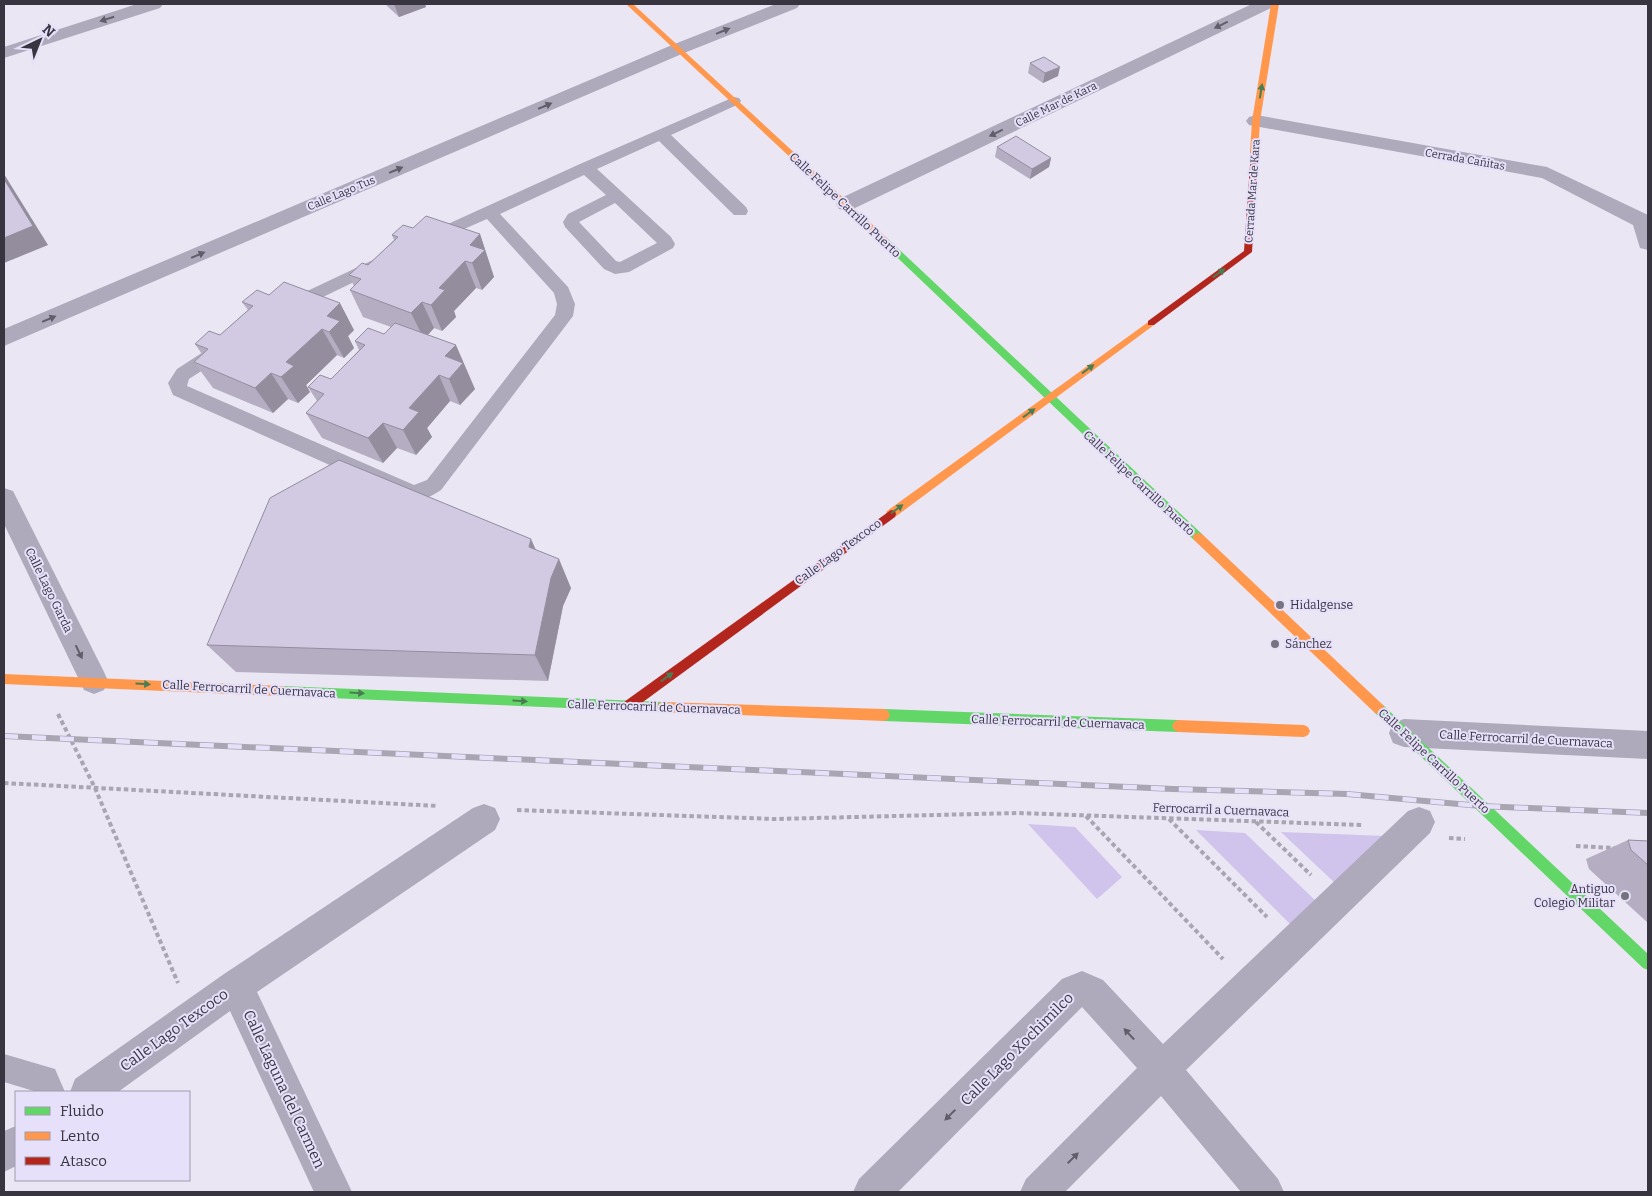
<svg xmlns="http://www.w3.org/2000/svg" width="1652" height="1196" font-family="Bitter,serif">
<rect width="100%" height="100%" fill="#eae6f4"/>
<g fill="#d0c3ec">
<path d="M1028,824L1075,827L1122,877L1097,899Z"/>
<path d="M1196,830L1245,833L1317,902L1292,926Z"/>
<path d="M1281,832L1386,836L1336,884Z"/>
</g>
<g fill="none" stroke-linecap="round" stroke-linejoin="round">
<g stroke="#a9a5b3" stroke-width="4" stroke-dasharray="4.5 3" stroke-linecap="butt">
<path d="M58,714L95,788L178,983"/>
<path d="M4,783L438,806"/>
<path d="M517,810L775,819L1017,813L1362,825"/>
<path d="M1086,816L1223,959"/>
<path d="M1169,819L1267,917"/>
<path d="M1256,822L1311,875"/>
<path d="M1449,838L1465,839"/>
<path d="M1576,846L1615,848"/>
</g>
<g fill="#aea9bb" fill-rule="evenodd">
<path d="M734,97L739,98L741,101L739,104L671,135L746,207L748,211L746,215H734L659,141L597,169L671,237L675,244L673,248L629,272L615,274L604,269L565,227L563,222L568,214L606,195L584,175L500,214L568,287L575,304L573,316L441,490C430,497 419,503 406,499L173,395L168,383L177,369L214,345L220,344L226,345L229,350L226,355L189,379L187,386L414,485L427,480L555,315L557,304L554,293L487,219L432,243L426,242L424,238L426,234L580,164ZM615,203L657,243L620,262L616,261L579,222Z"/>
<path d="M375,259L381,261L383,265L381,269L296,310L290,312L284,310L281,306L284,302Z"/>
<path d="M4,1054L55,1069L65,1092H37L4,1082Z"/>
</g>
<g fill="#aea9bb" fill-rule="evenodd">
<path d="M137,4H163L160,8L4,58V47Z"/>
<path d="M776,4H800L797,8L684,53L4,346V329L672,45Z"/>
<path d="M1252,4H1274L1271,8L853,209L846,211L839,209L836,204L839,199Z"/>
<path d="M1256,115L1547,167L1648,215V250L1640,248L1633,225L1542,178L1249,125L1246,121L1249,117Z"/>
<path d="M4,488L13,491L104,672L108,681L104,690L94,694L84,690L4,524Z"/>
<path d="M1404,719L1648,731V759L1404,747L1393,743L1389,733L1393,723Z"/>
<path d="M484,804L495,808L500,819L495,830L257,992L352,1192H314L230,1011L118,1092H70L75,1079L224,974L473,808Z"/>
<path d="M1419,807L1430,811L1435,822L1430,833L1186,1070L1278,1179L1284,1192H1241L1161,1096L1065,1192H1020L1026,1179L1137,1068L1082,1007L898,1192H853L859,1179L1062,979L1082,971L1103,980L1163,1044L1408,811Z"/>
<path d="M16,1126V1166L4,1172V1131Z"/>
</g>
<g fill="#63d668" fill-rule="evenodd">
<path d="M885,238L888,239L1202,534L1203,537L1202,540H1194L882,243V239Z"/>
<path d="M282,686L663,702L667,703L669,707L667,711L663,712L282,696L278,695L276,691L278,687Z"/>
<path d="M1379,704L1383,705L1648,954V970L1643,968L1375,713L1373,709L1375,705Z"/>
<path d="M884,709L1178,720L1182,722L1184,726L1182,730L1178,732L884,721L880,719L878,715L880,711Z"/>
</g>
<g fill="#ff974d" fill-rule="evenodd">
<path d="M626,4H633L888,239V243H882Z"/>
<path d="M1271,4H1279L1260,121L1258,153L1254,155L1250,153L1252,121Z"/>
<path d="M1151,320L1154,321V325L895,517H887L886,514L887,511Z"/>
<path d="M1198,533L1202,534L1383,705L1385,709L1383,713L1379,714L1375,713L1194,540L1193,537L1194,534Z"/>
<path d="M4,674L282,686L286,687L288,691L286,695L282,696L4,684Z"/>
<path d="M663,702L884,709L888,711L890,715L888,719L884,721L663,712L659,711L657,707L659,703Z"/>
<path d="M1178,720L1304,725L1308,727L1310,731L1308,735L1304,737L1178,732L1174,730L1172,726L1174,722Z"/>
</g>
<g fill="#b3261e" fill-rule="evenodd">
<path d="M1251,151L1258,153L1252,252L1154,325H1148V321L1244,251Z"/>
<path d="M891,510L895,511L896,514L895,517L632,710L628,711L624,710L622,706L624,702Z"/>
</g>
<g stroke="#a9a5b2" stroke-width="6">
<path id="rail" d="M4,736L1173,789L1347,794L1481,806L1648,813"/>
</g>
<use href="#rail" stroke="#e7e0fa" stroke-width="4.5" stroke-dasharray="14" stroke-linecap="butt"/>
</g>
<g fill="#b5aec2">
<path d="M385,4H425L426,7L399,17Z"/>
<path d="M1030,63L1058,76L1043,83L1028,73Z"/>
<path d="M997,147L1051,158L1049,167L1030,179L995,157Z"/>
<path d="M413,228L480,234L494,277L482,290L476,288L454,311L456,317L442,331L434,328L428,335L475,389L460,405L450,401L427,428L432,437L416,455L397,448L383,463L322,438L306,413L317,401L308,387L331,379L359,350L355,341L384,334L391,327L363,317L350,290L354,286L349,275L368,265L394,240L392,235Z"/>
<path d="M242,302L354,330L348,336L354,348L344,358L337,355L306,385L310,392L298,403L288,399L273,413L213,388L194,362L202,354L195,344L220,335L248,310Z"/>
<path d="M536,550L571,588L563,606L548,681L236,672L207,645Z"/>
<path d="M1628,840L1648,841V923L1589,869L1586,859Z"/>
</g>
<g fill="#938d9e">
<path d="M394,4H425L426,7L399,17Z"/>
<path d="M1060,67L1058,76L1043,83L1045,73Z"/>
<path d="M1051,158L1049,167L1030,179L1032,169Z"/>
<path d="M4,174L48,245L4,263Z"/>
<path d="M480,234L494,277L482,290L472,263L470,245Z"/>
<path d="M465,261L476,288L454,311L456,317L442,331L431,305L439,288Z"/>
<path d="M422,302L434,328L424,339L411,313Z"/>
<path d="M340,303L354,330L348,336L354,348L344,358L329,332L327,316Z"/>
<path d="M322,329L337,355L306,385L310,392L298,403L281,377L286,362Z"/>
<path d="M456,345L475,389L460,405L449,379L445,356Z"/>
<path d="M271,373L288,399L273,413L255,388Z"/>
<path d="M439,375L450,401L427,428L432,437L416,455L403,430L409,408Z"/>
<path d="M383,423L397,448L383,463L368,438Z"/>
<path d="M531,539L544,568L529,547Z"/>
<path d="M559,559L571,588L563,606L548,681L535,655L551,578Z"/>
</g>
<g fill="#d2cae2" stroke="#938d9e">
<path d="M1044,57L1060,67L1045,73L1030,63Z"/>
<path d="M1016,136L1051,158L1032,169L997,147Z"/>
<path d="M4,179L33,226L4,238Z"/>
<path d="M426,216L480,234L470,245L485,250L472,263L465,261L439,288L445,290L431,305L422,302L411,313L350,290L361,279L349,275L362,263L368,265L398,237L392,235L403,225L413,228Z"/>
<path d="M284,282L340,303L327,316L340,321L329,332L322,329L286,362L294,366L281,377L271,373L255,388L194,362L208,349L195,344L209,331L220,335L253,306L242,302L257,290L269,295Z"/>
<path d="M395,323L456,345L445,356L463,363L449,379L439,375L409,408L419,412L403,430L383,423L368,438L306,413L324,394L308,387L320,375L331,379L365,345L355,341L368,328L384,334Z"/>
<path d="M339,460L531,539L529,547L559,559L551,578L535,655L207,645L270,498Z"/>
<path d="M1628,840L1648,841V865L1631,850Z"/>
</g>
<defs><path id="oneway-solid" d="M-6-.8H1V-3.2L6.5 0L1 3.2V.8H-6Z" transform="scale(1.25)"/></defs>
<g fill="#615e6b">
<use href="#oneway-solid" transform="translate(107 19) rotate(162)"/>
<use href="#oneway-solid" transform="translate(1221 25) rotate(154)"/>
<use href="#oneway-solid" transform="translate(723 31) rotate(-22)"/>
<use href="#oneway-solid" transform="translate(545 106) rotate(-23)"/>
<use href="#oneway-solid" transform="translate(996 133) rotate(154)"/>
<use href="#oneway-solid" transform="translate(396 170) rotate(-23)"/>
<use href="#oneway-solid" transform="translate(198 255) rotate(-23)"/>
<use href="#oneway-solid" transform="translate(49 319) rotate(-23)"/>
<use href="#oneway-solid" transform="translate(79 652) rotate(64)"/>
<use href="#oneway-solid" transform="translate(1129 1034) rotate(-133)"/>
<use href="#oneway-solid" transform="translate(950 1115) rotate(135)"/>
<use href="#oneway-solid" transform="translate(1073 1158) rotate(-45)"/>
</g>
<g fill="#4b7d52">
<use href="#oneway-solid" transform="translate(1261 91) rotate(-81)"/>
<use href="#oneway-solid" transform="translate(1219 273) rotate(-36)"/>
<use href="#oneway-solid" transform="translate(1088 369) rotate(-36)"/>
<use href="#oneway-solid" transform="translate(1029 413) rotate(-36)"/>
<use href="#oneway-solid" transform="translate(897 509) rotate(-36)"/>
<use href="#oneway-solid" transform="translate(667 677) rotate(-36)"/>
<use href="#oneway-solid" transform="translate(143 684) rotate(3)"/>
<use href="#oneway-solid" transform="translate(357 693) rotate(3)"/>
<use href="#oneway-solid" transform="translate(520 701) rotate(3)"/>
</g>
<g fill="#76737f" stroke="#e7e0fa" stroke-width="2">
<circle cx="1280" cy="605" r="5"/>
<circle cx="1275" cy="644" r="5"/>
<circle cx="1625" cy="896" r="5"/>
</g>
<g text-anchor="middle" stroke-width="4" stroke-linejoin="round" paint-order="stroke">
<g font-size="11" fill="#383540" stroke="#e7e0fa">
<text transform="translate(1056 104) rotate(-26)" y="4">Calle Mar de Kara</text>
<text transform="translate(1465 159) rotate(10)" y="4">Cerrada Cañitas</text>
<text transform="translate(1252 191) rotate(-86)" y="4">Cerrada Mar de Kara</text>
<text transform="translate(341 193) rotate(-23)" y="4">Calle Lago Tus</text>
</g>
<g font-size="12" fill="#383540" stroke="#e7e0fa">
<text transform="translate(845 205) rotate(43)" y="4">Calle Felipe Carrillo Puerto</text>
<text transform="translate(1139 483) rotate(43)" y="4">Calle Felipe Carrillo Puerto</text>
<text transform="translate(838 552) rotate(-36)" y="4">Calle Lago Texcoco</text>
<text transform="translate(49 590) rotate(64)" y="4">Calle Lago Garda</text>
<text transform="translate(249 689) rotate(3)" y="4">Calle Ferrocarril de Cuernavaca</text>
<text transform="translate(654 707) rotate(2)" y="4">Calle Ferrocarril de Cuernavaca</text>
<text transform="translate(1058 722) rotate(2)" y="4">Calle Ferrocarril de Cuernavaca</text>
<text transform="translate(1526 739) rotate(3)" y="4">Calle Ferrocarril de Cuernavaca</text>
<text transform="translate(1434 761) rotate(43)" y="4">Calle Felipe Carrillo Puerto</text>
<text transform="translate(1221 810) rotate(2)" y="4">Ferrocarril a Cuernavaca</text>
</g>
<g font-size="12" fill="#383540" stroke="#e7e0fa" text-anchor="start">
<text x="1290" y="609">Hidalgense</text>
<text x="1285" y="648">Sánchez</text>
<text x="1615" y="893" text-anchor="end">Antiguo<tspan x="1615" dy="14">Colegio Militar</tspan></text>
</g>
<g font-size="15" fill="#383540" stroke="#e7e0fa">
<text transform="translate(174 1030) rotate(-36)" y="5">Calle Lago Texcoco</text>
<text transform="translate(1017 1049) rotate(-45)" y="5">Calle Lago Xochimilco</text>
<text transform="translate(284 1089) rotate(65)" y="5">Calle Laguna del Carmen</text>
</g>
</g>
<rect width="1652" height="1196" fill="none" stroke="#383540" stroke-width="10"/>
<rect x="15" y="1091" width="175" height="90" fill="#e7e0fa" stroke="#a19cb0"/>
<rect x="25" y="1107" width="25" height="8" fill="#63d668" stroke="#a19cb0"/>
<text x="60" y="1116" font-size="15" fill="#383540">Fluido</text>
<rect x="25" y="1132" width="25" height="8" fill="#ff974d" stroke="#a19cb0"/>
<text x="60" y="1141" font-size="15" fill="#383540">Lento</text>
<rect x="25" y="1157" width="25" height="8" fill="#b3261e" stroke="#a19cb0"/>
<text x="60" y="1166" font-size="15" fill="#383540">Atasco</text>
<g transform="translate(40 40) rotate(43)" stroke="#e7e0fa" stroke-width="4" paint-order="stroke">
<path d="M0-4L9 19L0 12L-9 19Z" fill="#383540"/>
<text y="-8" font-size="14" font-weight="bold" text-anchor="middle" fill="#383540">N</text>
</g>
</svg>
